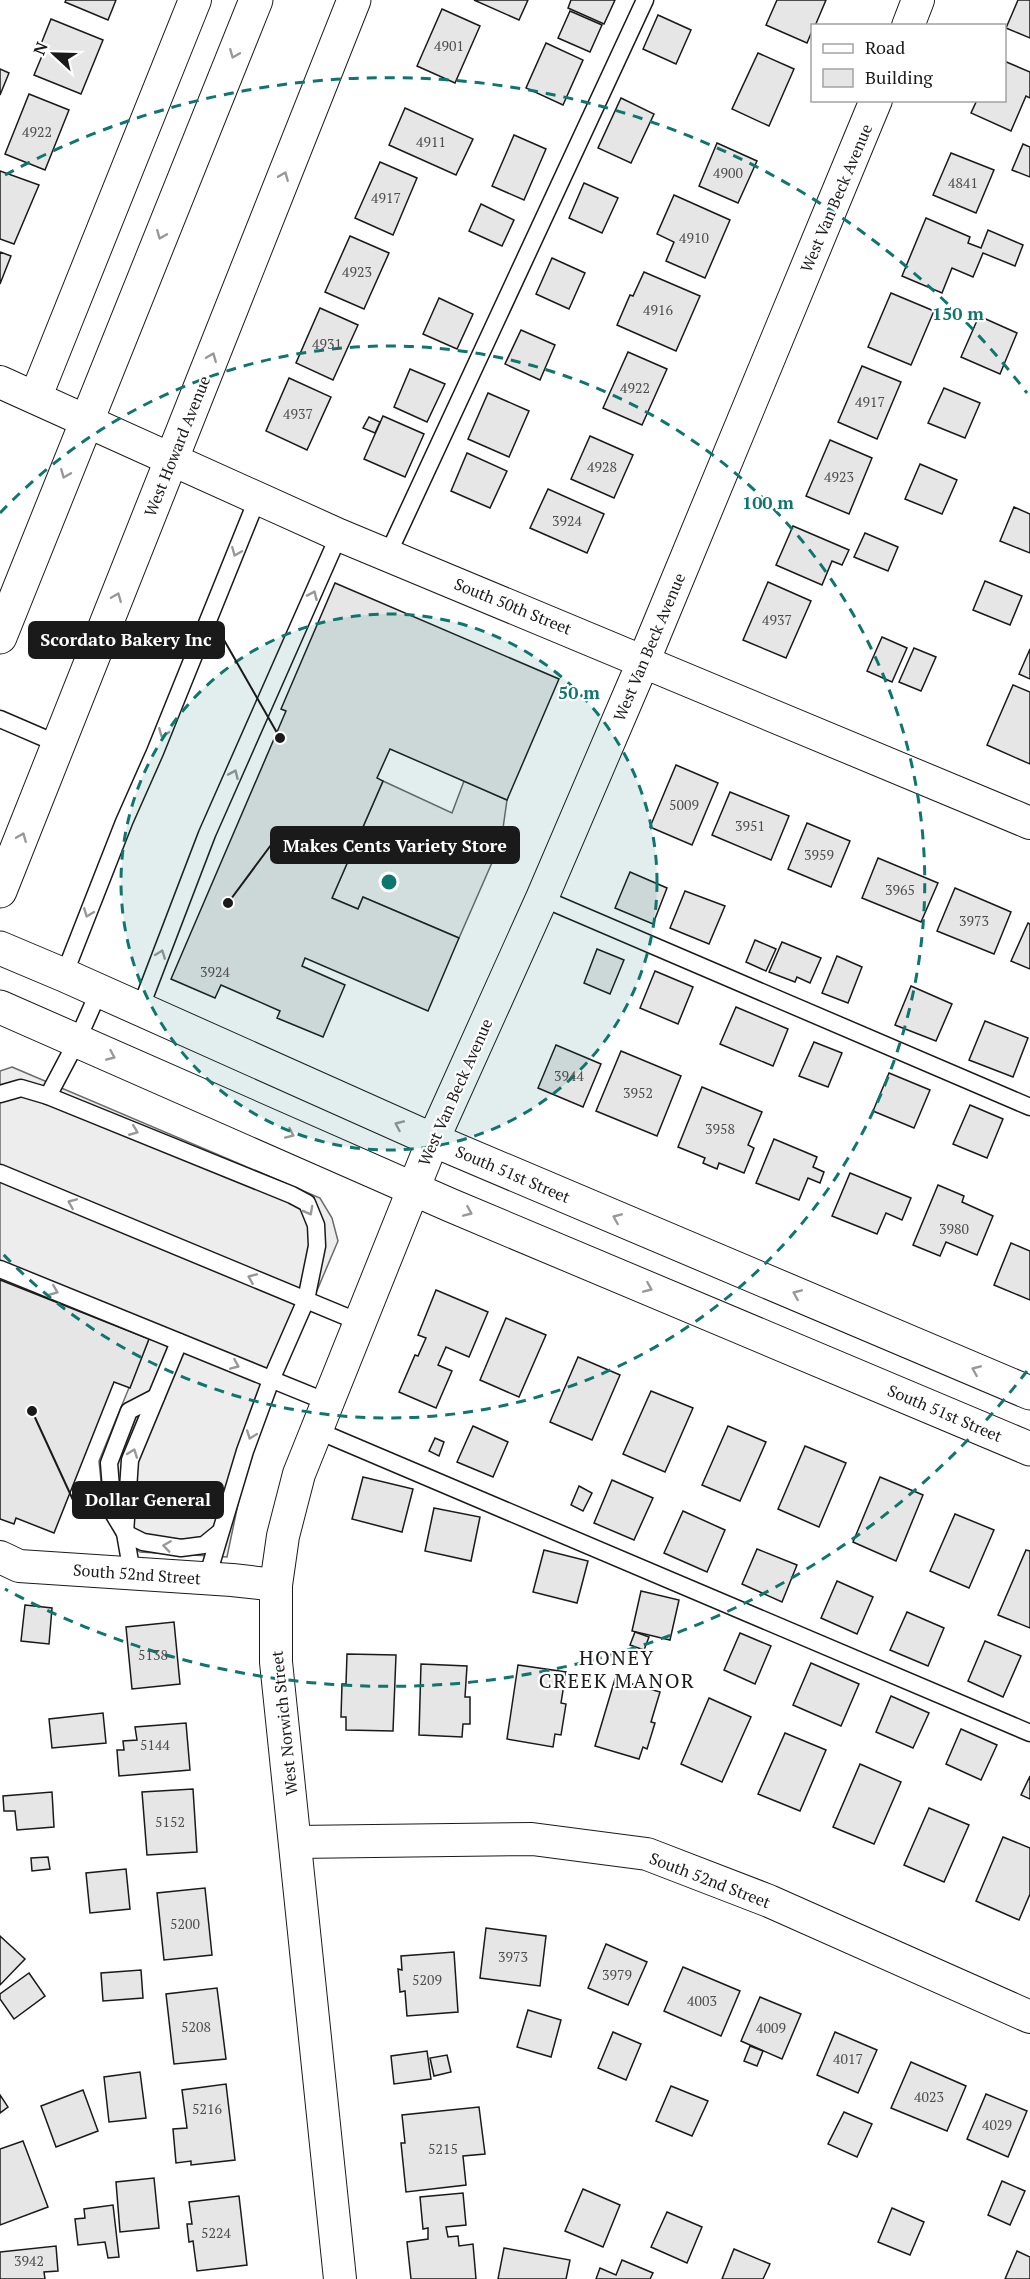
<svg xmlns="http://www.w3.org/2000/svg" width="1030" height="2279" font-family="'PT Serif',serif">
<rect width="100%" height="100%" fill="#fff"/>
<g fill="#ededed" stroke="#6a6a6a" stroke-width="1.5">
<path d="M383,781L452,813L464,781L507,800L501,842L459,938L363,897L358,909L332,898Z"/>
<path d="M12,1067L320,1198L332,1218L338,1241L271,1399L244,1475L227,1557L140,1552L117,1536L104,1511L99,1461L149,1339L0,1280V1071Z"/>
</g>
<g fill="#e6e6e6" stroke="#1a1a1a" stroke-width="1.5">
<path d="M66,0H116L108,20L65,2Z"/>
<path d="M474,0H528L519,20Z"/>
<path d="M571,0H615L604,24L568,8Z"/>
<path d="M777,0H826L815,26H812V31L807,43L766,25Z"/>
<path d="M1018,0H1030V38L1006,28Z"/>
<path d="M442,9L480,26L455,83L417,66Z"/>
<path d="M570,11L602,25L590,52L558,38Z"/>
<path d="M658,15L691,30L676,64L643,49Z"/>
<path d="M51,19L103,40L81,94L34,75L44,51L39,49Z"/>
<path d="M546,43L583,60L563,105L526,88Z"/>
<path d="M758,53L794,69L769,126L732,109Z"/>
<path d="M1004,61L1030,72V98L1026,96L1011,131L971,113L977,100H1004Z"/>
<path d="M0,69L9,73L0,95Z"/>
<path d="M29,94L69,110L45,170L5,154Z"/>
<path d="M621,98L654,114L631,163L598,148Z"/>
<path d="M405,108L473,139L456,175L389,145Z"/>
<path d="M514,135L546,149L524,200L492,186Z"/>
<path d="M717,143L757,161L738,203L699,186Z"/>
<path d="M1023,144L1030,147V177L1012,170Z"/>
<path d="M951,153L994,170L976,213L933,195Z"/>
<path d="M380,162L417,178L393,235L355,218Z"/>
<path d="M0,171L39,185L14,244L0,239Z"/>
<path d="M584,183L618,198L602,233L569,218Z"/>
<path d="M674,195L730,220L705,278L666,261L674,242L657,234Z"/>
<path d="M481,204L514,220L502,246L469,231Z"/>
<path d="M926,218L970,237L968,243L981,248L988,230L1023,245L1015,266L983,253L973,277L952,268L942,293L902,276Z"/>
<path d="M350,236L389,253L364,309L325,292Z"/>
<path d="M0,252L11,256L0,284Z"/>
<path d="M552,258L585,273L569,309L536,294Z"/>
<path d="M644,272L700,296L676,351L617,325L630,295L633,296Z"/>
<path d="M891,293L934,311L911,365L868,347Z"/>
<path d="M439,298L473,314L457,349L423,334Z"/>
<path d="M320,308L358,325L333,380L296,363Z"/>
<path d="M979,316L1017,333L1000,374L961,357Z"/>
<path d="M521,330L555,345L540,380L505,364Z"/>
<path d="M628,352L667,369L642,425L603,408Z"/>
<path d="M862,366L901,382L877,439L838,422Z"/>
<path d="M410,369L445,384L427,422L394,407Z"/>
<path d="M289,378L331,397L307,450L266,431Z"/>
<path d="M944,388L980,403L965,438L928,423Z"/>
<path d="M488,393L529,411L509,457L468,439Z"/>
<path d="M383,416L424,434L405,477L364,459Z"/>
<path d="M369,417L380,422L375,433L363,428Z"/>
<path d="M590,436L633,455L614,498L571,479Z"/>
<path d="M830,440L872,458L849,514L806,496Z"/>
<path d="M467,453L507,471L490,508L451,491Z"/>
<path d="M920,464L957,480L942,514L905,499Z"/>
<path d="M548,489L604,514L587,553L530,528Z"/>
<path d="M1014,507L1030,514V553L1000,541Z"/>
<path d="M793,526L849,550L842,565L832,561L822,585L776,565Z"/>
<path d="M865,533L898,547L888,571L854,557Z"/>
<path d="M985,581L1022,596L1010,625L973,610Z"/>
<path d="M768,582L811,601L786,658L743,640Z"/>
<path d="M335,583L559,679L507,800L390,749L377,778L383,781L332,898L358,909L363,897L459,938L428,1011L305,958L302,966L345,985L323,1037L277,1018L280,1011L221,985L215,998L171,979L286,711L281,709Z"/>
<path d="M882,637L907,648L892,682L867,671Z"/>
<path d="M914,648L936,657L921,691L899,682Z"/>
<path d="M1030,649V679L1019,674Z"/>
<path d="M1013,685L1030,692V764L987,745Z"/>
<path d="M676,765L718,783L692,845L650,827Z"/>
<path d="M730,792L789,816L771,860L712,835Z"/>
<path d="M807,823L850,841L831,887L788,869Z"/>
<path d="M878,858L938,883L921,922L862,898Z"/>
<path d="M630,872L667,888L653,924L615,908Z"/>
<path d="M955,888L1011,912L994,954L937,931Z"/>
<path d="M685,891L725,906L709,944L670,928Z"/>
<path d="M1028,923L1030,924V969L1011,961Z"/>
<path d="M755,940L776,949L766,971L746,962Z"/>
<path d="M782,942L821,958L810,983L797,977L795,982L769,972Z"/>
<path d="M597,949L624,960L610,994L584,983Z"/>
<path d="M837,956L862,967L848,1003L822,993Z"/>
<path d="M655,971L693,987L678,1024L640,1008Z"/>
<path d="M911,986L952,1004L936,1041L895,1025Z"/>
<path d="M736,1007L788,1029L773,1066L720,1044Z"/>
<path d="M985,1021L1028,1038L1013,1077L969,1060Z"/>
<path d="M814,1042L842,1053L828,1087L799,1076Z"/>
<path d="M556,1045L601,1064L583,1107L538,1088Z"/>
<path d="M621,1051L681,1076L657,1136L596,1111Z"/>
<path d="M889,1073L930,1090L914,1128L873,1111Z"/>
<path d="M702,1087L762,1112L748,1145L754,1148L744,1173L719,1163L717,1169L703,1163L705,1158L678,1147Z"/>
<path d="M970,1105L1003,1119L987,1158L953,1144Z"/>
<path d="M774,1139L817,1157L813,1167L824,1172L820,1183L808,1178L799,1200L756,1183Z"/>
<path d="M850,1173L911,1198L902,1220L886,1213L877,1234L832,1216Z"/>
<path d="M938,1185L964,1196L962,1202L993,1216L977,1255L946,1242L940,1256L913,1245Z"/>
<path d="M1011,1243L1030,1251V1300L994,1285Z"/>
<path d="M0,1280L149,1339L130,1388L114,1382L54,1533L16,1518L14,1524L0,1519Z"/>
<path d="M436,1290L488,1312L469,1357L446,1347L438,1365L452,1371L436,1408L399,1392L415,1355L418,1356L426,1338L418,1335Z"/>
<path d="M506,1318L546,1335L519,1397L480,1380Z"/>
<path d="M578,1357L620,1375L592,1440L550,1422Z"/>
<path d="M651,1391L693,1408L665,1472L623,1454Z"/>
<path d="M473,1426L508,1442L493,1477L457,1462Z"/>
<path d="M728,1426L766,1442L740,1501L702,1485Z"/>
<path d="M435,1438L444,1442L439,1456L429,1451Z"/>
<path d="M805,1446L846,1463L819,1527L778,1509Z"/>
<path d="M363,1477L413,1489L402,1532L352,1519Z"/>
<path d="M880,1477L923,1495L896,1561L853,1542Z"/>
<path d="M612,1480L653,1498L634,1540L594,1523Z"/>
<path d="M579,1486L592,1493L583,1511L571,1505Z"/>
<path d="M434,1508L480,1517L471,1561L425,1551Z"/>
<path d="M683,1511L725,1530L707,1572L664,1553Z"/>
<path d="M955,1514L994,1530L969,1588L930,1571Z"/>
<path d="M757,1549L797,1565L782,1602L742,1584Z"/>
<path d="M544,1550L588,1561L577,1603L533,1592Z"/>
<path d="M1026,1550L1030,1551V1628L998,1615Z"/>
<path d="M837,1581L873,1597L857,1634L821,1618Z"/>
<path d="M641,1591L679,1600L670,1640L632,1631Z"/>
<path d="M25,1605L52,1608L49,1644L21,1641Z"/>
<path d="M907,1612L944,1628L928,1666L890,1650Z"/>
<path d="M174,1622L180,1684L132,1689L126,1627Z"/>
<path d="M635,1632L649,1637L644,1650L630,1645Z"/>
<path d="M740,1633L771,1646L755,1684L724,1670Z"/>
<path d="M985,1641L1021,1656L1003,1697L968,1681Z"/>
<path d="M347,1654L396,1655L393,1731L346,1730V1717H341L342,1684H346Z"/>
<path d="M811,1663L859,1684L841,1726L793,1705Z"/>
<path d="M421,1664L467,1666L465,1697H470V1724H463L462,1737L419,1735Z"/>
<path d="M518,1665L566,1672L561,1703L566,1704L561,1735L555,1734L553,1747L507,1739Z"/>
<path d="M615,1679L660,1692L651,1722L655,1723L647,1749L643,1747L639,1759L595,1746Z"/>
<path d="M891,1696L929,1713L913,1748L876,1732Z"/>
<path d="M709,1698L751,1717L722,1782L681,1764Z"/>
<path d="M103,1713L106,1743L52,1748L49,1719Z"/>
<path d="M186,1723L190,1770L119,1776L117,1750H124L123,1741L137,1740L135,1727Z"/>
<path d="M961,1729L997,1745L981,1780L946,1764Z"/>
<path d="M785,1733L826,1750L800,1811L758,1794Z"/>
<path d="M860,1764L901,1782L874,1844L833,1827Z"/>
<path d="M1030,1776V1799L1021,1795Z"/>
<path d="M193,1789L197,1852L147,1855L142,1792Z"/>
<path d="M52,1792L54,1827L17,1830L15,1811H4L3,1796Z"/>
<path d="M929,1808L969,1825L944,1882L904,1865Z"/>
<path d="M1003,1837L1030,1848V1894L1019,1920L976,1901Z"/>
<path d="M48,1857L50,1869L32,1871L31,1858Z"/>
<path d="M126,1869L130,1909L90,1913L86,1873Z"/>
<path d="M205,1888L212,1955L164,1960L157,1893Z"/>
<path d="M486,1928L546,1936L540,1986L480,1978Z"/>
<path d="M0,1936L25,1959L0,1985Z"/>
<path d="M606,1944L647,1962L628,2005L588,1988Z"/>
<path d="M454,1952L458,2012L407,2016L405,1991L400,1992L398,1969L402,1970L401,1956Z"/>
<path d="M683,1967L740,1991L721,2036L664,2011Z"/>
<path d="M141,1970L143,1998L103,2001L101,1973Z"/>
<path d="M29,1973L45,1996L14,2019L0,1999V1994Z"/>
<path d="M217,1988L226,2059L174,2064L166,1994Z"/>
<path d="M760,1997L801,2014L782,2059L741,2041Z"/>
<path d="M528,2010L561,2020L551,2057L517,2047Z"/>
<path d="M613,2032L641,2044L626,2080L598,2068Z"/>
<path d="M835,2032L877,2050L858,2093L817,2075Z"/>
<path d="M750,2046L763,2051L757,2066L744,2061Z"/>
<path d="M427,2051L431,2079L394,2084L391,2056Z"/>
<path d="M447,2055L451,2072L434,2076L430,2058Z"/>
<path d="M911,2062L966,2086L947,2131L891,2108Z"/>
<path d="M140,2072L146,2118L109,2122L104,2077Z"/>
<path d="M226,2084L235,2160L191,2165V2161L176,2163L173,2129L187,2128L182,2090Z"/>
<path d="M671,2086L708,2101L692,2136L656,2121Z"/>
<path d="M83,2090L98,2131L56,2147L41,2106Z"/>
<path d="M986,2094L1027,2111L1008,2157L967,2139Z"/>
<path d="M0,2095L8,2107L0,2113Z"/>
<path d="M479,2107L485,2154L463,2156L466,2185L406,2192L401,2143H405L402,2115Z"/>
<path d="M844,2112L872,2124L857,2157L828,2144Z"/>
<path d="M23,2141L48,2207L0,2225V2149Z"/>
<path d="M154,2178L159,2228L120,2232L116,2182Z"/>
<path d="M1002,2181L1025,2191L1010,2225L988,2215Z"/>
<path d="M583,2189L620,2205L603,2247L565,2231Z"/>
<path d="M463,2193L466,2225L446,2227L448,2237L458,2236L459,2246L473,2244L476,2279H411L407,2242L428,2239V2228L423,2229L420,2197Z"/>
<path d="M239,2196L247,2265L197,2271L193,2241L189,2242L187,2224H192L189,2202Z"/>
<path d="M113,2205L119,2257L108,2258L105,2242L78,2245L75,2219L85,2218L84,2209Z"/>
<path d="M892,2208L924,2222L910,2255L878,2242Z"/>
<path d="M667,2212L702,2227L687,2263L651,2247Z"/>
<path d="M56,2246L58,2271L44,2272L45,2279H0V2252Z"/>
<path d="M504,2248L570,2260L566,2279H498Z"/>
<path d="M734,2249L770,2264L763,2279H722Z"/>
<path d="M1017,2251L1030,2257V2279H1005Z"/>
<path d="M622,2260L653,2273L650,2279H596L600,2268L616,2275Z"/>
</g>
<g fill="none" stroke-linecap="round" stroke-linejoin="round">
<g stroke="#1a1a1a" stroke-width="19">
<g id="service">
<path d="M388,554L645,0"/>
<path d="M0,719L58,744"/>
<path d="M542,898L1030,1107"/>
<path d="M64,975L124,822L155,752L258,497"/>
<path d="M140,1009L207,834L339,535"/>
<path d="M0,1094L21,1088L48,1096L292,1195L307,1203L316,1225L317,1246L306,1300L271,1380L245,1451L207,1578"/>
<path d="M48,1096L77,1041L99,991"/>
<path d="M0,1173L359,1322"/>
<path d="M0,1269L327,1402"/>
<path d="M156,1397L129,1411L109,1463L113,1513L125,1533L143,1542L181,1548L204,1545L220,1532"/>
<path d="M316,1430L1030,1733"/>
<path d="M132,1573L125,1533L130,1460L179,1342"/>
</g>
</g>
<g stroke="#1a1a1a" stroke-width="34">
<g id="minor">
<path d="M908,26L918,0"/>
<path d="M0,382L339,535L1030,823"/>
<path d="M36,396L195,0"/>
<path d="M0,1557L19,1566L232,1580L276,1585"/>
<path d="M296,1842L532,1839L647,1854L769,1901L1030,2017"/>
<path d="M340,2279L276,1662V1585L283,1536L299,1474L433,1140L542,898L644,660L876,100"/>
</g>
</g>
<g stroke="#1a1a1a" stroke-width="35">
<g id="tertiary">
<path d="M0,637L256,0"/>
<path d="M0,891L354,0"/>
<path d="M0,948L64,975L433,1140L1030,1393"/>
<path d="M0,1007L450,1205L1030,1449"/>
</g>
</g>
<use href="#service" stroke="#fff" stroke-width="16"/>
<use href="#minor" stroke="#fff" stroke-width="32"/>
<use href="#tertiary" stroke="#fff" stroke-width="33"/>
</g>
<defs><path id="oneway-chevron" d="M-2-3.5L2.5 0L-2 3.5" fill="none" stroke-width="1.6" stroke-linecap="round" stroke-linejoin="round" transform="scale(1.5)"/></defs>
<g stroke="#989898">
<use href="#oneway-chevron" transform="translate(234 54) rotate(112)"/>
<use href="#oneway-chevron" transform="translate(284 176) rotate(-68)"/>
<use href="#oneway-chevron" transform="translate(161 235) rotate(112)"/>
<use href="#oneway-chevron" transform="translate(212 357) rotate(-68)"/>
<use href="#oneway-chevron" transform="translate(65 474) rotate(112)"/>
<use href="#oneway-chevron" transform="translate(236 552) rotate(112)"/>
<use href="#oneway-chevron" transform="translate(313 595) rotate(-66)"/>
<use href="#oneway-chevron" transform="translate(117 597) rotate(-68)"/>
<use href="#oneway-chevron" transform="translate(163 733) rotate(112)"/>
<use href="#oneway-chevron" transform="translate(234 774) rotate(-66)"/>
<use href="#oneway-chevron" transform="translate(22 837) rotate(-68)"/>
<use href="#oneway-chevron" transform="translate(88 913) rotate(111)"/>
<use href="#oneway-chevron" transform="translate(161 954) rotate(-69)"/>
<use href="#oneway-chevron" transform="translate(111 1056) rotate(24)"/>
<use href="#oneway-chevron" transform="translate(399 1125) rotate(-156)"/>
<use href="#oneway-chevron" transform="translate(134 1131) rotate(22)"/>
<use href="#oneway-chevron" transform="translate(290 1134) rotate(24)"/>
<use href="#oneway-chevron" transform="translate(72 1203) rotate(-157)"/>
<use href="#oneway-chevron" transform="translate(309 1211) rotate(62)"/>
<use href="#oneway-chevron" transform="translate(468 1212) rotate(23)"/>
<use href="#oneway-chevron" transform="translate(617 1218) rotate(-157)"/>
<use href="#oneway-chevron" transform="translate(252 1278) rotate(-157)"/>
<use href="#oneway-chevron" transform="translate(648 1288) rotate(23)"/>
<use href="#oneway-chevron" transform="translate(54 1291) rotate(22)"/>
<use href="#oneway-chevron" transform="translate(797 1294) rotate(-157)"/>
<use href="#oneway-chevron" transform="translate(235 1365) rotate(23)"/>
<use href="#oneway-chevron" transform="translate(976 1370) rotate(-157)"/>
<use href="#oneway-chevron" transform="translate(251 1435) rotate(110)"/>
<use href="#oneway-chevron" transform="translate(133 1453) rotate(-70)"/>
<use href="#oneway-chevron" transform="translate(167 1546) rotate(-172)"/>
</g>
<circle cx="389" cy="882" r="268" fill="#0f766e" fill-opacity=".12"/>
<g fill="none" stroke="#0f766e" stroke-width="3" stroke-dasharray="10 8">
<circle cx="389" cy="882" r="268"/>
<path d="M0 513A536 536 0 1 1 0 1251"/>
<path d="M1027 1371A804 804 0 0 1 5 1589M5 175A804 804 0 0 1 1027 393"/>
</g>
<g text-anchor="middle" stroke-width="4.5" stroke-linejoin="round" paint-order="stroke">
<g font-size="14" fill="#4d4d4d">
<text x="449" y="51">4901</text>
<text x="37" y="137">4922</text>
<text x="431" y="147">4911</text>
<text x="728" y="178">4900</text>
<text x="963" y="188">4841</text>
<text x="386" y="203">4917</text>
<text x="694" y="243">4910</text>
<text x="357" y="277">4923</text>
<text x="658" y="315">4916</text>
<text x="327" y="349">4931</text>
<text x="635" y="393">4922</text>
<text x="870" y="407">4917</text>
<text x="298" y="419">4937</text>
<text x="602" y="472">4928</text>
<text x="839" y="482">4923</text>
<text x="567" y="526">3924</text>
<text x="777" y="625">4937</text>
<text x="684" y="810">5009</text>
<text x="750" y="831">3951</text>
<text x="819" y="860">3959</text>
<text x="900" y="895">3965</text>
<text x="974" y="926">3973</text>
<text x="215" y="977">3924</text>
<text x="569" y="1081">3944</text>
<text x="638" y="1098">3952</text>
<text x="720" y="1134">3958</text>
<text x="954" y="1234">3980</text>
<text x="153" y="1660">5138</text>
<text x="155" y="1750">5144</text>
<text x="170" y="1827">5152</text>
<text x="185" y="1929">5200</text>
<text x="513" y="1962">3973</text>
<text x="617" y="1980">3979</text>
<text x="427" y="1985">5209</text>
<text x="702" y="2006">4003</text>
<text x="196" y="2032">5208</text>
<text x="771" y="2033">4009</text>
<text x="848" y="2064">4017</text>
<text x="929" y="2102">4023</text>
<text x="207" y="2114">5216</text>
<text x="997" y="2130">4029</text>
<text x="443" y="2154">5215</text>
<text x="216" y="2238">5224</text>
<text x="29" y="2266">3942</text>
</g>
<g font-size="16" fill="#1a1a1a" stroke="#fff">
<text transform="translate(836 198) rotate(-67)" y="6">West Van Beck Avenue</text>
<text transform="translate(177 446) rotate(-68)" y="6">West Howard Avenue</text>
<text transform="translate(513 606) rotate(22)" y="6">South 50th Street</text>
<text transform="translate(649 647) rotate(-67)" y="6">West Van Beck Avenue</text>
<text transform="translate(455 1092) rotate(-66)" y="6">West Van Beck Avenue</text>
<text transform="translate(513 1174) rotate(23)" y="6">South 51st Street</text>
<text transform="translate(945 1413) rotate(23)" y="6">South 51st Street</text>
<text transform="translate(137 1574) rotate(4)" y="6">South 52nd Street</text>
<text transform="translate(284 1723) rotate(-96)" y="6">West Norwich Street</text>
<text transform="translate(710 1880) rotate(21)" y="6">South 52nd Street</text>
</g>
<g font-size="20" letter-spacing="1.5" fill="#1a1a1a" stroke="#fff">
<text x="617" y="1665">HONEY<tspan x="617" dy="23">CREEK MANOR</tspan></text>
</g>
</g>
<circle cx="389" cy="882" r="9" fill="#0f766e" stroke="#fff" stroke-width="3"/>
<g font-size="18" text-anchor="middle" font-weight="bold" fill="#0f766e" stroke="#fff" stroke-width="4.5" stroke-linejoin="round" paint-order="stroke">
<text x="958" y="320">150 m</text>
<text x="768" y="509">100 m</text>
<text x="579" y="699">50 m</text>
</g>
<path fill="none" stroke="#1a1a1a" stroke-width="2" d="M280 738L224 640M228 903L271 845M32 1411L73 1500"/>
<g fill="#1a1a1a" stroke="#fff" stroke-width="2">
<circle cx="280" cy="738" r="6"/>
<circle cx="228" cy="903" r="6"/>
<circle cx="32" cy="1411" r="6"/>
</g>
<g fill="#1a1a1a" stroke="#1a1a1a" stroke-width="2">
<rect x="29" y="622" width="195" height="36" rx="6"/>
<rect x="271" y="827" width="248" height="36" rx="6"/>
<rect x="73" y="1482" width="150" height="36" rx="6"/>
</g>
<g font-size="18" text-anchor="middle" font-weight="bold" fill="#fff">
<text x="126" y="646">Scordato Bakery Inc</text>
<text x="395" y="852">Makes Cents Variety Store</text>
<text x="148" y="1506">Dollar General</text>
</g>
<rect x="811" y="24" width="195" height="78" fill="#ffffff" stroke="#a3a3a3" stroke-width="1.5"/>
<rect x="823" y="44" width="30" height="9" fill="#ffffff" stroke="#a3a3a3" stroke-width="1.5"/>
<text x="865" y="54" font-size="18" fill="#1a1a1a">Road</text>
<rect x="823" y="69" width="30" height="18" fill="#e6e6e6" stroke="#a3a3a3" stroke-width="1.5"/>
<text x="865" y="84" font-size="18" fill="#1a1a1a">Building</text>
<g transform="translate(54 54) rotate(292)" stroke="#ffffff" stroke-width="4.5" paint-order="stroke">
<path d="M0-4.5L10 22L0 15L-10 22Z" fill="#1a1a1a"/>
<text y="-9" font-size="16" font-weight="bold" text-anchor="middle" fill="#1a1a1a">N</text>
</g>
</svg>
